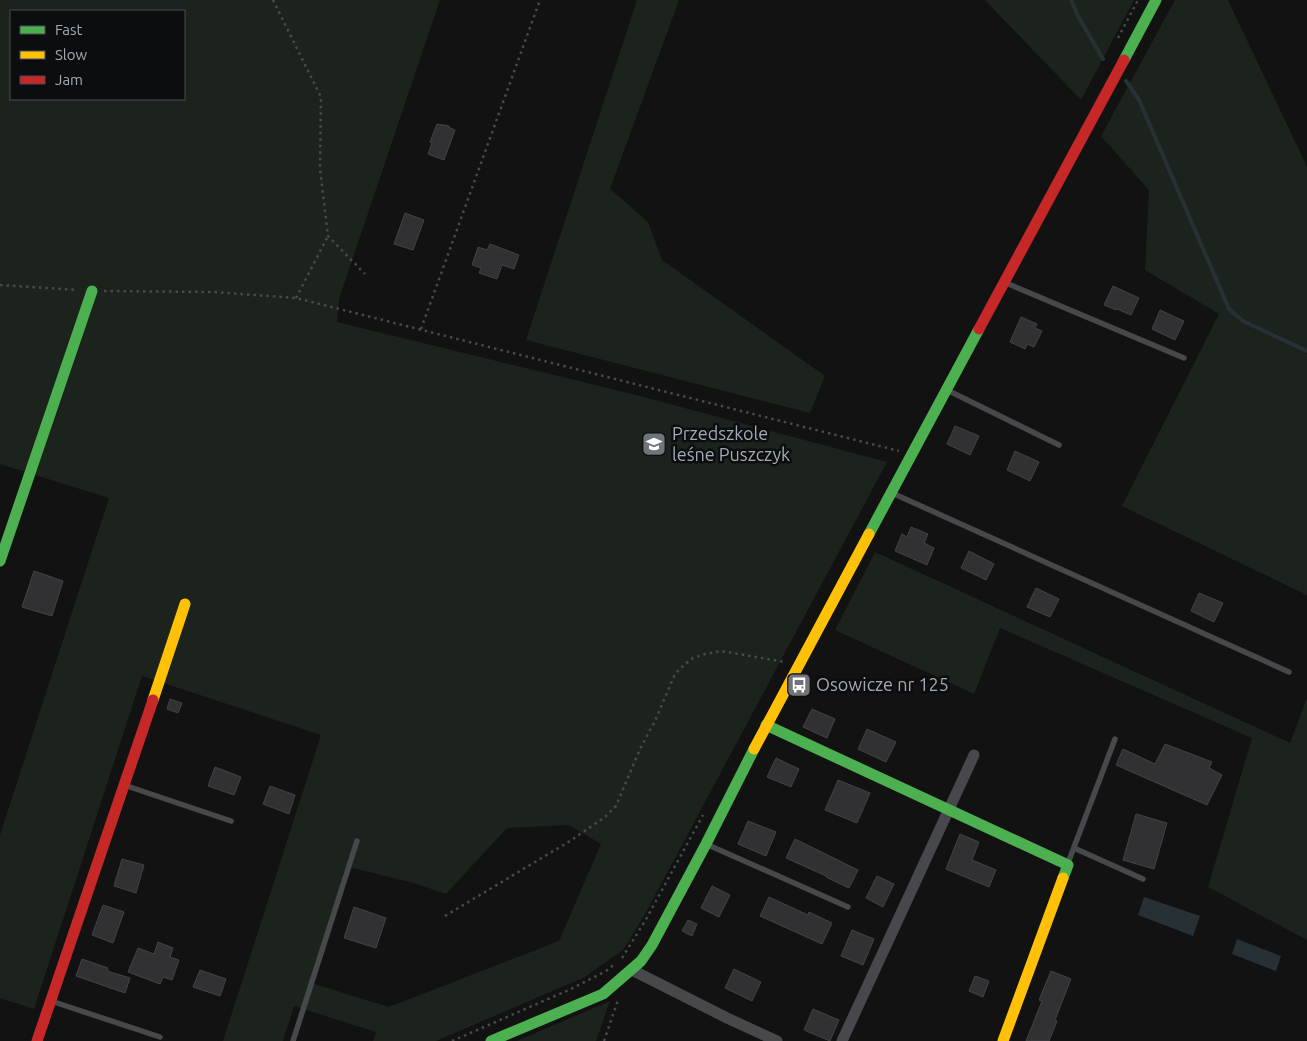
<svg xmlns="http://www.w3.org/2000/svg" width="1307" height="1041" font-family="Ubuntu,sans-serif">
<rect width="100%" height="100%" fill="#121212"/>
<g fill="#1c231c" fill-rule="evenodd">
<path d="M0,0H440L339,299L337,322L636,395L887,462L644,916L624,949L585,977L436,1041H373L376,1032L294,1006L283,1041H223L321,735L142,676L34,1009L0,998V835L109,498L0,464ZM11,11H184V99H11ZM569,825L601,844L559,941L389,1007L311,983L349,867L414,883L446,894L507,828Z"/>
<path d="M637,0H679L610,189L648,222L662,260L825,376L810,413L526,340Z"/>
<path d="M985,0H1134L1081,100Z"/>
<path d="M1175,0H1228L1307,167V595L1122,506L1219,314L1145,270L1149,190L1101,136Z"/>
<path d="M875,552L1290,743L1307,698V940L1208,887L1252,738L1000,628L974,694L835,630Z"/>
<path d="M610,1001L596,1041H517Z"/>
</g>
<g fill="#273135">
<path d="M1144,897L1200,916L1193,936L1138,915Z"/>
<path d="M1237,939L1281,956L1276,971L1232,954Z"/>
</g>
<g fill="none" stroke-linecap="round" stroke-linejoin="round">
<g stroke="#273135" stroke-width="4">
<path d="M1071,0L1078,16L1103,59"/>
<path d="M1126,81L1139,100L1229,309L1243,321L1307,351"/>
</g>
</g>
<g fill="#313133" stroke="#404346">
<path d="M437,124L449,126L450,128L455,130L444,160L428,154L432,143L430,142Z"/>
<path d="M405,213L424,220L413,250L394,244Z"/>
<path d="M490,244L519,255L514,269L502,265L497,279L479,273L481,268L472,265L478,247L487,250Z"/>
<path d="M1113,286L1139,298L1131,315L1117,309L1116,310L1104,305Z"/>
<path d="M1160,310L1184,321L1175,340L1152,329Z"/>
<path d="M1021,317L1037,324L1035,328L1042,331L1034,347L1027,344L1025,349L1010,342Z"/>
<path d="M955,426L979,436L970,455L947,444Z"/>
<path d="M1015,451L1039,462L1030,481L1007,470Z"/>
<path d="M911,527L928,534L924,543L934,548L927,565L895,551L902,534L907,537Z"/>
<path d="M969,551L994,564L986,580L961,568Z"/>
<path d="M34,571L63,581L52,616L22,607Z"/>
<path d="M1036,588L1059,599L1050,617L1027,607Z"/>
<path d="M1199,593L1223,603L1214,622L1191,611Z"/>
<path d="M170,699L182,703L178,713L167,709Z"/>
<path d="M812,709L835,719L827,738L803,727Z"/>
<path d="M867,729L896,742L886,762L858,749Z"/>
<path d="M1165,744L1212,762L1209,768L1222,775L1207,805L1116,765L1123,749L1155,764Z"/>
<path d="M776,758L799,769L791,787L767,777Z"/>
<path d="M215,767L241,777L234,795L208,786Z"/>
<path d="M838,780L870,793L857,823L825,810Z"/>
<path d="M270,786L295,795L289,814L263,804Z"/>
<path d="M1136,814L1167,823L1154,869L1123,860Z"/>
<path d="M748,821L776,832L766,856L738,844Z"/>
<path d="M960,834L979,842L972,860L996,870L989,887L946,869Z"/>
<path d="M795,839L858,870L849,888L826,877V876L786,858Z"/>
<path d="M122,859L144,865L136,893L114,886Z"/>
<path d="M877,876L894,884L883,907L866,898Z"/>
<path d="M712,886L730,895L719,917L701,908Z"/>
<path d="M769,897L808,915L809,912L832,923L822,944L760,916Z"/>
<path d="M103,905L124,912L113,943L92,935Z"/>
<path d="M354,907L386,918L376,948L344,938Z"/>
<path d="M688,920L697,924L692,936L682,931Z"/>
<path d="M852,930L874,939L863,965L841,956Z"/>
<path d="M158,942L173,948L170,957L179,960L172,980L163,977L160,984L128,972L138,948L154,954Z"/>
<path d="M82,959L108,968L107,971L130,978L125,993L76,976Z"/>
<path d="M734,969L761,982L752,1001L725,988Z"/>
<path d="M200,970L226,979L220,996L193,987Z"/>
<path d="M1051,971L1071,979L1055,1020L1057,1021L1049,1041H1026L1042,1001L1039,1000Z"/>
<path d="M975,976L989,981L983,997L969,991Z"/>
<path d="M813,1009L839,1020L830,1041L804,1030Z"/>
</g>
<g fill="none" stroke-linecap="round" stroke-linejoin="round">
<g stroke="#48494d" stroke-width="2.5" stroke-dasharray="2.5 4" stroke-linecap="butt">
<path d="M273,0L321,97L320,169L328,236L365,274"/>
<path d="M1118,38L1138,0"/>
<path d="M0,285L78,290"/>
<path d="M104,291L213,292L296,298L899,451"/>
<path d="M296,298L328,236"/>
<path d="M421,329L540,0"/>
<path d="M445,916L570,841L605,817L616,806L640,749L655,721L675,674L684,665L693,658L705,654L721,651L785,662"/>
<path d="M622,958L645,921L703,815"/>
<path d="M452,1041L571,989L606,971L616,963"/>
<path d="M604,1041L618,1000"/>
</g>
<g stroke="#46484b" stroke-width="5.5">
<path d="M1006,283L1184,358"/>
<path d="M947,390L1059,445"/>
<path d="M892,493L1289,672"/>
<path d="M124,785L231,821"/>
<path d="M706,844L848,907"/>
<path d="M1074,848L1143,879"/>
<path d="M1068,863L1115,739"/>
<path d="M51,1001L160,1037"/>
<path d="M293,1041L357,841"/>
</g>
<g stroke="#46484b" stroke-width="11">
<path d="M632,970L727,1018L777,1041"/>
<path d="M842,1041L974,755"/>
</g>
<g stroke="#4caf50" stroke-width="11">
<path d="M1124,60L1156,0"/>
<path d="M869,534L979,329"/>
<path d="M0,561L92,291"/>
<path d="M766,725L1068,865L1063,878"/>
<path d="M491,1041L603,994L641,961L652,945L706,844L754,749"/>
</g>
<g stroke="#ffc107" stroke-width="11">
<path d="M153,700L185,604"/>
<path d="M754,749L869,534"/>
<path d="M1003,1041L1063,878"/>
</g>
<g stroke="#c62828" stroke-width="11">
<path d="M979,329L1124,60"/>
<path d="M37,1041L153,700"/>
</g>
</g>
<defs>
<g id="school-square" transform="scale(1.25)"><rect x="-9" y="-9" width="18" height="18" rx="4" fill="#70757b" stroke="#0c0d0e"/><path d="M0-5L7-2L0 1L-7-2ZM-4 1L0 2.5L4 1V4Q0 6-4 4Z" fill="#fff"/></g>
<g id="bus-square" transform="scale(1.25)"><rect x="-9" y="-9" width="18" height="18" rx="4" fill="#70757b" stroke="#0c0d0e"/><path d="M-5-6H5V4H4V6H2V4H-2V6H-4V4H-5ZM-3.5-4V0h7V-4ZM-3.5 1.2v1.5H-2V1.2ZM2 1.2v1.5H3.5V1.2Z" fill="#fff"/></g>
</defs>
<g fill-rule="evenodd">
<use href="#school-square" x="654" y="444"/>
<use href="#bus-square" x="799" y="685"/>
</g>
<g text-anchor="middle" stroke-width="5" stroke-linejoin="round" paint-order="stroke">
<g font-size="18" fill="#a2aab4" stroke="#0c0d0e" text-anchor="start">
<text x="672" y="440">Przedszkole<tspan x="672" dy="21">leśne Puszczyk</tspan></text>
<text x="816" y="691">Osowicze nr 125</text>
</g>
</g>
<rect x="10" y="10" width="175" height="90" fill="#0c0d0e" stroke="#484c50"/>
<rect x="20" y="26" width="25" height="8" fill="#4caf50" stroke="#484c50"/>
<text x="55" y="35" font-size="15" fill="#a2aab4">Fast</text>
<rect x="20" y="51" width="25" height="8" fill="#ffc107" stroke="#484c50"/>
<text x="55" y="60" font-size="15" fill="#a2aab4">Slow</text>
<rect x="20" y="76" width="25" height="8" fill="#c62828" stroke="#484c50"/>
<text x="55" y="85" font-size="15" fill="#a2aab4">Jam</text>
</svg>
